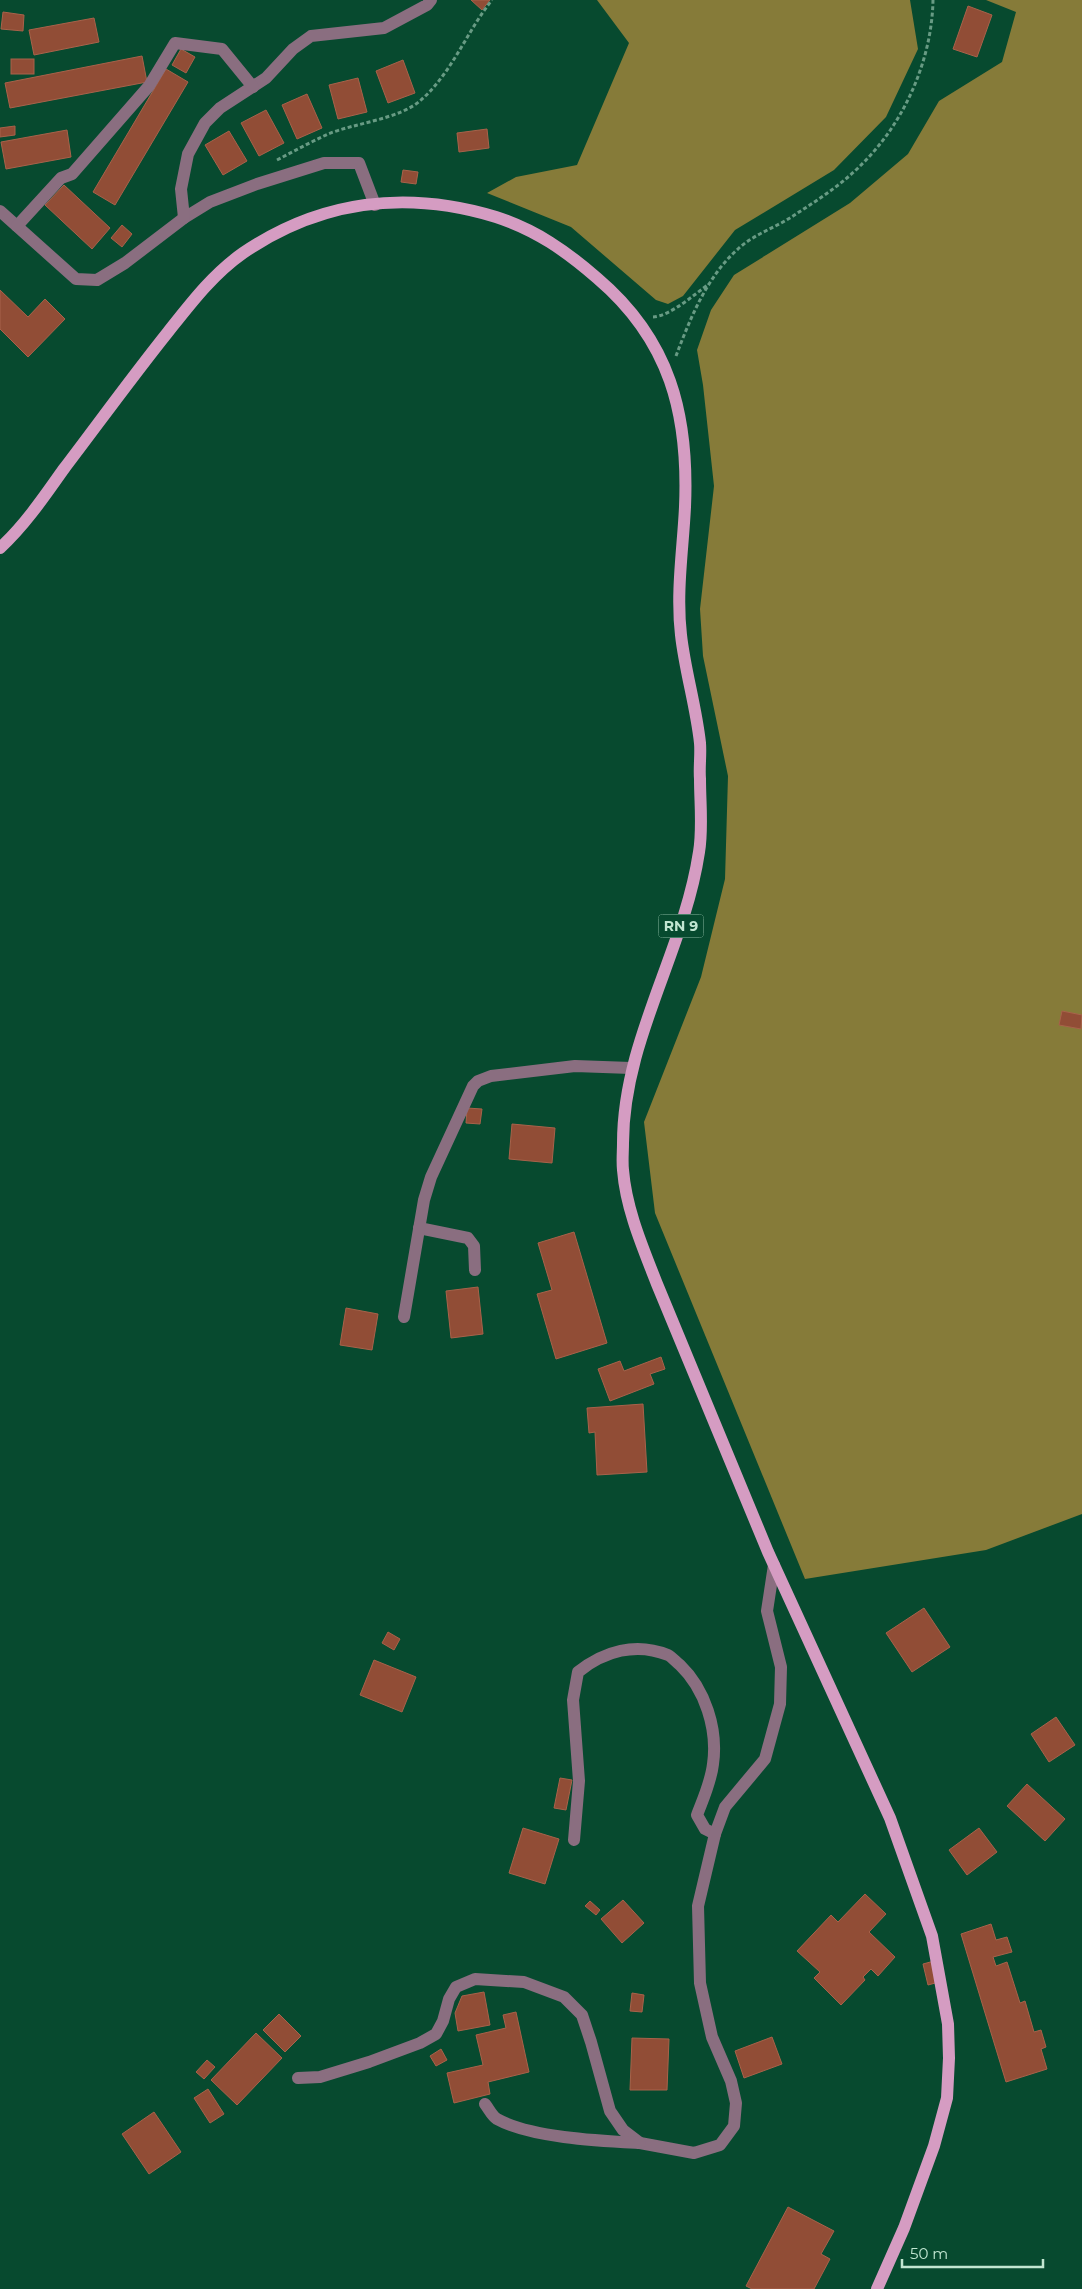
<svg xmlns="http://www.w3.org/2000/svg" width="1082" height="2289" font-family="Montserrat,sans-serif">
<rect width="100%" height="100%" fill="#074a2f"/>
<g fill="#867b39">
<path d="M597,0H910L918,49L886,117L834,170L735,230L683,296L668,304L656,300L571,227L487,193L516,177L577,165L629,43Z"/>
<path d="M986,0H1082V1514L986,1550L805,1579L655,1213L644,1122L701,977L725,879L728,776L703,656L700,609L714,486L703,385L697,350L711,310L734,275L850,203L908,154L939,101L1002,62L1016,12Z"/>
</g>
<g fill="#914d36" stroke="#a8624a">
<path d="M471,0H490L482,10Z"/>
<path d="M968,6L992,15L977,57L953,49Z"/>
<path d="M3,12L24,15L23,31L1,29Z"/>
<path d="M94,18L99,42L34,55L29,30Z"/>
<path d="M181,49L195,57L186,73L172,65Z"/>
<path d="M142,56L147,82L10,108L5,83Z"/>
<rect x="11" y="59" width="23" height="15"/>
<path d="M403,60L415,93L388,103L376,71Z"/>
<path d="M166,69L188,82L115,205L93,192Z"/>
<path d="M358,78L367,112L338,119L329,85Z"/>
<path d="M307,94L322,128L297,139L282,105Z"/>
<path d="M266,110L284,143L259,156L241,123Z"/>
<path d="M15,126V135L0,137V128Z"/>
<path d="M487,129L489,148L459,152L457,133Z"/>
<path d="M67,130L71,157L6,169L1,142Z"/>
<path d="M229,131L247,161L223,175L205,145Z"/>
<path d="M403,170L418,172L416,184L401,182Z"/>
<path d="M64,185L110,228L92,249L45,205Z"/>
<path d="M122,225L132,234L122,247L111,238Z"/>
<path d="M0,290L28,317L45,299L65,319L28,357L0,329Z"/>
<path d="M1062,1011L1082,1015L1081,1029L1059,1025Z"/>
<path d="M467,1108L482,1109L480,1124L466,1123Z"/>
<path d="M512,1124L555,1128L552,1163L509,1159Z"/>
<path d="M574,1232L607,1343L556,1359L537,1294L552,1290L538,1243Z"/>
<path d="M478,1287L483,1334L451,1338L446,1291Z"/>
<path d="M346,1308L378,1314L372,1350L340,1345Z"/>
<path d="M661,1357L665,1369L650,1374L654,1384L610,1401L598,1369L620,1361L624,1371Z"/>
<path d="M643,1404L647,1472L597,1475L595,1432L589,1433L587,1408Z"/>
<path d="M924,1608L950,1647L912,1672L886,1633Z"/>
<path d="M388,1632L400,1639L394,1650L382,1643Z"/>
<path d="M374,1660L416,1677L402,1712L360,1695Z"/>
<path d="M1056,1717L1075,1745L1049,1762L1031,1734Z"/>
<path d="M560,1778L572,1780L566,1810L554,1808Z"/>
<path d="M1027,1784L1065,1819L1045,1841L1007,1806Z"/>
<path d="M523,1828L559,1839L545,1884L509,1873Z"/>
<path d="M979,1828L997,1852L967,1875L949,1850Z"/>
<path d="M865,1894L886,1914L869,1932L895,1957L878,1976L871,1969L863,1977L865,1980L841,2005L814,1978L820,1972L797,1951L831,1915L838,1922Z"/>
<path d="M623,1900L644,1923L622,1943L601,1919Z"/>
<path d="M590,1901L600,1910L596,1915L585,1906Z"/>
<path d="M991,1924L996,1940L1007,1937L1012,1952L993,1957L996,1966L1007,1962L1020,2003L1025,2001L1034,2032L1041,2030L1046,2047L1041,2049L1047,2069L1006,2082L961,1934Z"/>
<path d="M934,1961L939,1982L928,1985L923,1964Z"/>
<path d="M484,1992L490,2025L458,2031L455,2013L462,1996Z"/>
<path d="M632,1993L644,1995L642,2012L630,2011Z"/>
<path d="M516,2012L529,2072L488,2082L490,2094L454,2103L447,2073L483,2065L476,2035L506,2028L503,2015Z"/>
<path d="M279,2014L301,2036L285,2052L263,2030Z"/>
<path d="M256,2033L282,2058L237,2105L211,2080Z"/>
<path d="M772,2037L782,2064L744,2078L735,2051Z"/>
<path d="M632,2038L669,2039L667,2090H630Z"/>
<path d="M441,2049L447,2060L436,2066L430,2056Z"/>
<path d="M207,2060L215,2067L204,2079L196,2072Z"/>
<path d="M208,2089L224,2114L210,2123L194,2098Z"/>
<path d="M154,2112L181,2152L149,2174L122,2134Z"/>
<path d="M788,2207L834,2231L821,2254L830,2259L814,2289H752L746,2286Z"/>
</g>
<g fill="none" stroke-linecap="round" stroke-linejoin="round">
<g stroke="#689b84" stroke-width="3" stroke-dasharray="4 2.5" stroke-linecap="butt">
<path d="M277,160C294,151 311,142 328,134C355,123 400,119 421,100C452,73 467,31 492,0"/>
<path d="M653,317C670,316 695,294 709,284"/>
<path d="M676,356C690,319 707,276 738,249C754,234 775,228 793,216C816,201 840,186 860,166C904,124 932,60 933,0"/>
</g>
<g stroke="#8a6e80" stroke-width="12">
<path d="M0,211L76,279L97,280L125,263L184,218L210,202L257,184L324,163H359L375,205"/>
<path d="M184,218L181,189L188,154L205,123L220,108L266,78L293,49L311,36L384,28L427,5L431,0"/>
<path d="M17,226L61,178L72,174L149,86L175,43L222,49L253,87"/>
<path d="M419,1228L468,1238L474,1246L475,1270"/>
<path d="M404,1317L424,1200L431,1177L473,1086L478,1081L491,1076L575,1066L631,1068"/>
<path d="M574,1840L579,1781L573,1700L578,1672C604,1651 636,1642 668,1655C672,1657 676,1662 680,1665C705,1689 718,1729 713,1764C711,1782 703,1799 697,1815L705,1829L715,1834"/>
<path d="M298,2078L320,2077L369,2062L420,2043L436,2034L443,2021L449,1999L456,1987L475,1979L524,1982L564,1997L582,2015L591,2042L610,2111L623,2130L640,2143L694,2153L720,2145L734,2126L736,2103L731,2081L712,2037L700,1983L698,1906L715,1834L725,1807L765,1759L780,1704L781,1667L767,1611L774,1565"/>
<path d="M485,2104C489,2109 492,2116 497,2119C531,2138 602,2141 640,2143"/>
</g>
<path stroke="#d59cc2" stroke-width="12" d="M0,548C24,526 44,497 63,470C98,424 132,377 168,332C191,303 213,274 243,253C321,200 407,190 496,217C536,230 566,251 597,278C670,340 689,414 685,507C683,549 676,592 681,635C685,671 696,706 700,743C701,755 699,767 700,779C700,803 703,829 699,852C684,952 623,1040 623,1143C623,1152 622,1161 623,1170C626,1209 643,1248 657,1284L768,1552L890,1818L932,1936L948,2024L949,2058L947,2098L934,2146L904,2228L877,2289"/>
</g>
<g text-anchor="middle" stroke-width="4" stroke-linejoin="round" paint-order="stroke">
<rect fill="#074a2f" stroke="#89b7a0" stroke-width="1" x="658.5" y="914.5" width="45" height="23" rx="4"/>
<g font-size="14" font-weight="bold" fill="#c1e6d1">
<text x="681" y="931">RN 9</text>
</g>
</g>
<path d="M902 2259v8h141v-8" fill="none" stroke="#c1e6d1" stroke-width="2.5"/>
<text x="910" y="2259" font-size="15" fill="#c1e6d1" stroke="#074a2f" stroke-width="4" paint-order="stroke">50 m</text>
</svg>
